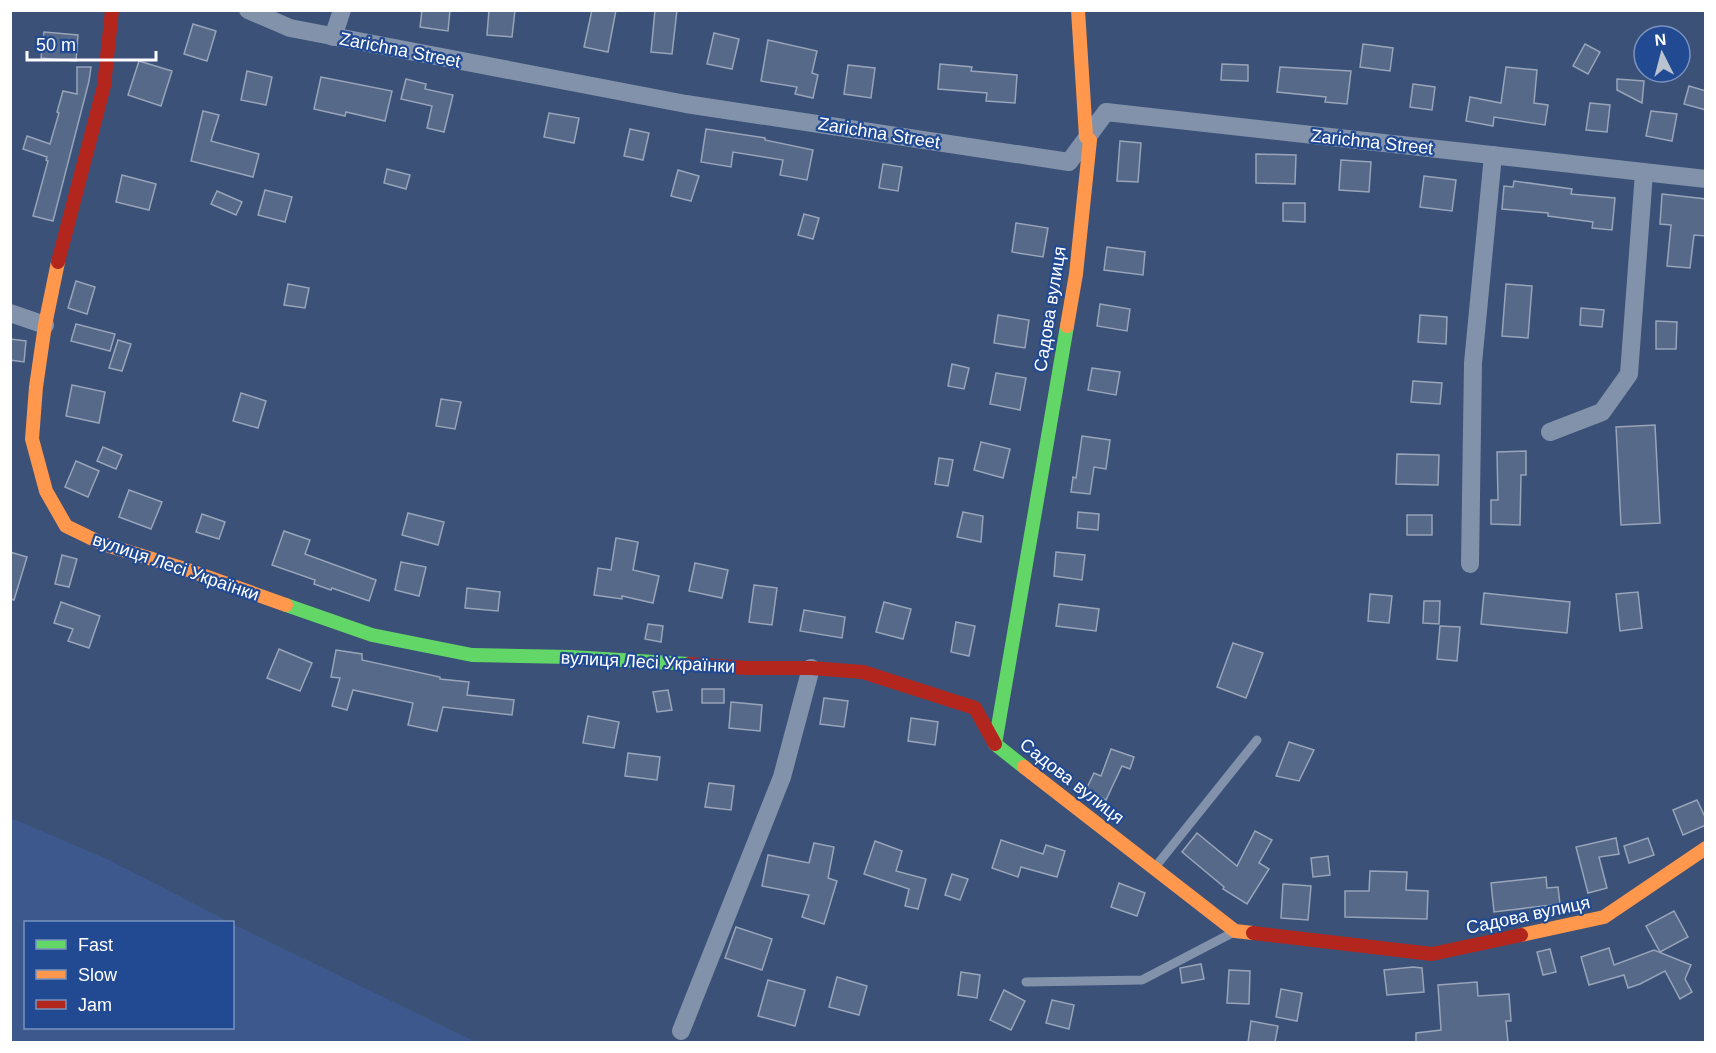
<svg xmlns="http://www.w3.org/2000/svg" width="1716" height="1053" font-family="Helvetica,sans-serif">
<rect width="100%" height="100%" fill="#3b5178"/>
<path fill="#3c588c" d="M11,818L107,859L230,922H26V1028H232L233,924L476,1042H11Z"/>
<g fill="#576988" stroke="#97a4b9" stroke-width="1.5">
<path d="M422,10H450L448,31L420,27Z"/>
<path d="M489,10H515L512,37L487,35Z"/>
<path d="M592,10H616L608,52L584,47Z"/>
<path d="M655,10H677L672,54L651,52Z"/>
<path d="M193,24L216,31L207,61L184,54Z"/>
<path d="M44,32L78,35L76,61L41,58Z"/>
<path d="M714,33L739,39L732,69L707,64Z"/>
<path d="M768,40L817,51L812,73L818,75L813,98L795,94L797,87L761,81Z"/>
<path d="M1363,44L1393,48L1390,71L1360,67Z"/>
<path d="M1585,44L1600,52L1588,74L1573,66Z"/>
<path d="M139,61L172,71L161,106L128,95Z"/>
<path d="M940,64L972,67L971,71L1017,75L1015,103L986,101L987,93L938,89Z"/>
<path d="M1222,64L1248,65V81L1221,80Z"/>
<path d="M848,65L875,68L871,98L844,94Z"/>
<path d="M77,67H91L89,81L53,221L33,216L48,161L46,160L47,157L23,149L27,136L50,144L59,113L57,112L63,91L77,94Z"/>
<path d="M1280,67L1351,71L1347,104L1325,102L1326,97L1277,92Z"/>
<path d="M1506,67L1537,70L1534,103L1548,105L1545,125L1494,117L1493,126L1466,121L1470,97L1501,103Z"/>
<path d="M247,71L272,77L266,105L241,100Z"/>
<path d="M321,77L392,91L385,121L346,112L345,116L314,109Z"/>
<path d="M406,79L426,84L425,89L453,95L444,132L427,128L432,106L401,99Z"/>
<path d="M1617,79L1644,81L1642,103L1617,90Z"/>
<path d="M1413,84L1435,87L1432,110L1410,107Z"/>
<path d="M1689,86L1706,91V110L1684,104Z"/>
<path d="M1590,103L1610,105L1607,132L1586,130Z"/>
<path d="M203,111L219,115L211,141L259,154L253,177L191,161Z"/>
<path d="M1651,111L1677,114L1672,141L1646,136Z"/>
<path d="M549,113L579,118L574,143L544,137Z"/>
<path d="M630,129L649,133L643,160L624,156Z"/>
<path d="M706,129L765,138V140L813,150L807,180L780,175L783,160L733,152L731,167L701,162Z"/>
<path d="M1120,141L1141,143L1138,182L1117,181Z"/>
<path d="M1256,154L1296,155L1295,184L1256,183Z"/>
<path d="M1341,160L1371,162L1369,192L1339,190Z"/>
<path d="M883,164L902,167L898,191L879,188Z"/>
<path d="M387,169L410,175L406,189L384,183Z"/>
<path d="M678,170L699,176L691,201L671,196Z"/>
<path d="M122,175L156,184L149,210L116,202Z"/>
<path d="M1424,176L1456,180L1452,211L1420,207Z"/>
<path d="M1514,181L1572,189L1571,194L1615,198L1612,230L1592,228L1593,222L1548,216V213L1502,209L1504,186L1513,187Z"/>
<path d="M265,190L292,197L285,222L258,215Z"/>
<path d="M217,191L242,202L236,215L211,204Z"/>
<path d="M1662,194L1706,199V236L1694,235L1690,268L1667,266L1671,225L1660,224Z"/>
<path d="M1283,203H1305V222L1283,221Z"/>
<path d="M804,214L819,218L813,239L798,235Z"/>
<path d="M1016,223L1048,228L1043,257L1012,252Z"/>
<path d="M1107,247L1145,252L1143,275L1104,270Z"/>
<path d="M76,281L95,287L87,314L68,308Z"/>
<path d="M288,284L309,288L305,308L284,305Z"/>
<path d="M1506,284L1532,286L1528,338L1502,336Z"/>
<path d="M1100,304L1130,309L1127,331L1097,326Z"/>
<path d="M1581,308L1604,310L1602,327L1580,325Z"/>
<path d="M998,315L1029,320L1025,348L994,343Z"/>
<path d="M1420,315L1447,317L1446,344L1418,342Z"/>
<path d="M1656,321L1677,322L1676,349H1656Z"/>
<path d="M76,324L115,334L110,351L71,341Z"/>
<path d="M10,339L26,341L24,362L10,360Z"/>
<path d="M118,340L131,344L122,371L109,368Z"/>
<path d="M952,364L969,368L964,389L948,386Z"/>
<path d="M1092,368L1120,372L1116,395L1088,390Z"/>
<path d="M996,373L1026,378L1020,410L990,404Z"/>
<path d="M1413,381L1442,383L1440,404L1411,402Z"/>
<path d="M72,385L105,392L99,423L66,416Z"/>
<path d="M241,393L266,401L258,428L233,421Z"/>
<path d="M441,399L461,402L455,429L436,426Z"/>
<path d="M1655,425L1660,523L1621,525L1616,427Z"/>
<path d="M1082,436L1110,440L1106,469L1094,467L1090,494L1071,492L1073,477L1076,478Z"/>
<path d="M981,442L1010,449L1003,478L974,470Z"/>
<path d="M103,447L122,455L116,469L97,461Z"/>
<path d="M1526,451V475H1521L1520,525L1491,524V500H1498L1497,452Z"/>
<path d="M1397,454L1439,455L1438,485L1396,484Z"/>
<path d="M939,458L953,460L948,486L935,484Z"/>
<path d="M76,461L99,471L88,497L65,487Z"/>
<path d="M129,490L162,502L151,529L119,517Z"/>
<path d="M963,512L983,516L981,542L957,537Z"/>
<path d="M1078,512L1099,514L1098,530L1077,528Z"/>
<path d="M408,513L444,522L438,545L402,535Z"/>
<path d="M202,514L225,522L219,539L196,532Z"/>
<rect x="1407" y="515" width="25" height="20"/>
<path d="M284,531L310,540L305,554L376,580L369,601L332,588L331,590L314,584L315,580L272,565Z"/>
<path d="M616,538L638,542L633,570L659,576L653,603L622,596V599L594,595L598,568L611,570Z"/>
<path d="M10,552L27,557L14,600L10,599Z"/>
<path d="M1056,552L1085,555L1082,580L1054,576Z"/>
<path d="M62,555L77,559L69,587L55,584Z"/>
<path d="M401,562L426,567L419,596L395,590Z"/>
<path d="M695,563L728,570L722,598L689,591Z"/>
<path d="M754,585L777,588L772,625L749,622Z"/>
<path d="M467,588L500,592L498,611L465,608Z"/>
<path d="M1638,592L1642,628L1620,631L1616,594Z"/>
<path d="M1484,593L1570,602L1567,633L1481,624Z"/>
<path d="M1370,594L1392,596L1389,623L1368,621Z"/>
<path d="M1424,601H1440L1439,624L1423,623Z"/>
<path d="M61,602L100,616L89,648L68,641L73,629L54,623Z"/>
<path d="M884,602L911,609L903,639L876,632Z"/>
<path d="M1059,604L1099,609L1096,631L1056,626Z"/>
<path d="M804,610L845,617L842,638L800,631Z"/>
<path d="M956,622L975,626L969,656L951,652Z"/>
<path d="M648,624L663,626L661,642L645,639Z"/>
<path d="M1440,626L1460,627L1457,661L1437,659Z"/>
<path d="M1233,643L1263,653L1246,698L1217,687Z"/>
<path d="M279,649L312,663L300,691L267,678Z"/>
<path d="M336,650L362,654V660L440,677V679L469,682L467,695L514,700L512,715L443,707L437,731L408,725L413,703L353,690L347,710L332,706L340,678L331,677Z"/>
<rect x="702" y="689" width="22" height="14"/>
<path d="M668,690L672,710L657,712L653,692Z"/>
<path d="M824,698L848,701L844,727L820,724Z"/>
<path d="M731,702L762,705L760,731L729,728Z"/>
<path d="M588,716L619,722L614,748L583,743Z"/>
<path d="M911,718L938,722L935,745L908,741Z"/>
<path d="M1289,742L1314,750L1299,781L1276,776Z"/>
<path d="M1111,749L1134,757L1130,769L1122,766L1106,800L1086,790L1094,773L1101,776Z"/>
<path d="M628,753L660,757L657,780L625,776Z"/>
<path d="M709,783L734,786L731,810L705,807Z"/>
<path d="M1697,800L1706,819V825L1683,835L1673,810Z"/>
<path d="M1255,831L1272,840L1259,863L1269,869L1247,904L1223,889L1224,887L1182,852L1197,833L1237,866Z"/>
<path d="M1616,838L1619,854L1599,857L1607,888L1588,893L1576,847Z"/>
<path d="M1648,838L1654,855L1629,863L1624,846Z"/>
<path d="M1001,840L1043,854L1046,845L1065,851L1057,877L1021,867L1018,877L992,868Z"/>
<path d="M875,841L902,851L896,871L926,879L918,909L905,906L909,889L864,874Z"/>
<path d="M814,843L834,847L828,878L837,881L824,924L802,917L809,895L762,886L768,855L809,863Z"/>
<path d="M1328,856L1330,875L1313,877L1311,858Z"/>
<path d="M1370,871L1407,872L1406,890L1428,891L1427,919L1345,917V891H1369Z"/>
<path d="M952,874L968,879L960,900L945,895Z"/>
<path d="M1546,877L1547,888L1558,887L1560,904L1494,912L1491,883Z"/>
<path d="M1119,883L1145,893L1137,916L1111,907Z"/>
<path d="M1283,884L1311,886L1308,920L1281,918Z"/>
<path d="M1674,911L1688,937L1660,952L1646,926Z"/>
<path d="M736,927L772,939L762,970L725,958Z"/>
<path d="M1609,948L1614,965L1654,950L1691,965L1685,979L1692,992L1680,999L1665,971L1640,984L1628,988L1624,975L1589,985L1581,957Z"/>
<path d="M1550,949L1556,972L1543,975L1537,952Z"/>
<path d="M1201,964L1204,979L1182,983L1180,968Z"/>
<path d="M1413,967L1422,968L1424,992L1387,995L1384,970Z"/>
<path d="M1229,970L1250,971L1249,1004L1227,1003Z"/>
<path d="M961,972L980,975L977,998L958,995Z"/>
<path d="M837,977L867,986L859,1015L829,1007Z"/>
<path d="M768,980L805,990L795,1026L758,1016Z"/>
<path d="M1477,982L1478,996L1509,994L1511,1021H1506L1508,1042H1416V1033L1441,1030L1438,985Z"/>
<path d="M1281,989L1302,993L1297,1021L1276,1017Z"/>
<path d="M1004,990L1025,1001L1011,1030L990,1020Z"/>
<path d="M1052,1000L1074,1005L1069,1029L1046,1023Z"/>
<path d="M1251,1021L1278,1026L1275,1042H1248Z"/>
</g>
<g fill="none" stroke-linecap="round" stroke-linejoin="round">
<g stroke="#8392ab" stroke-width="9">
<path d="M1156,866L1257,740"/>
<path d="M1026,982L1142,980L1234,932"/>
</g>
<g stroke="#8392ab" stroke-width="18">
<path d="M248,10L290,28L686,104L1069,162L1106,112L1706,179"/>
<path d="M333,37L342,10"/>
<path d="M10,313L45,325"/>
<path d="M1550,432L1602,412L1629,374L1644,173"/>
<path d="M1470,564L1473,363L1493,155"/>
<path d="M681,1031L782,777L811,668"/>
</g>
<g stroke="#63d668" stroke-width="14">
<path d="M286,605L372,635L472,655L570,657L689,664"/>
<path d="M1024,767L995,744L1067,326"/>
</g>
<g stroke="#ff974d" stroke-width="14">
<path d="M58,262L45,325L36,387L32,439L46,491L66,526L103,544L188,570L286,605"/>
<path d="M1067,326L1076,274L1090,140L1086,137L1078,10"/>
<path d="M1024,767L1235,931L1253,933"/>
<path d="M1521,935L1604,917L1706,848"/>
</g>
<g stroke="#b3261e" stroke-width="14">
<path d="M58,262L104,86L112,10"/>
<path d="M689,664L747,668H811L863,672L975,708L995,744"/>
<path d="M1253,933L1432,954L1521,935"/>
</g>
</g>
<g text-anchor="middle" stroke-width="4.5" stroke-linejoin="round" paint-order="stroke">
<g font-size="18" fill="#fff" stroke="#214a92">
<text transform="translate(400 50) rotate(11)" y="6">Zarichna Street</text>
<text transform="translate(879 133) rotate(9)" y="6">Zarichna Street</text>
<text transform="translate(1372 142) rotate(6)" y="6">Zarichna Street</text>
<text transform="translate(1050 309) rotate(-81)" y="6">Садова вулиця</text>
<text transform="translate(176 567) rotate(19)" y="6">вулиця Лесі Українки</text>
<text transform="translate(648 662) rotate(3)" y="6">вулиця Лесі Українки</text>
<text transform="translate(1072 781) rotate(38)" y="6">Садова вулиця</text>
<text transform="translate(1528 915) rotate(-12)" y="6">Садова вулиця</text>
</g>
</g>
<rect width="1716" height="1053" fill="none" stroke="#ffffff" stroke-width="24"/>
<rect x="24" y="921" width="210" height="108" fill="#214a92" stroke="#7a92be" stroke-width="1.5"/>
<rect x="36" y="940" width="30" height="9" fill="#63d668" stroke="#7a92be" stroke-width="1.5"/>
<text x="78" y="951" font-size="18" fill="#ffffff">Fast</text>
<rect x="36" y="970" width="30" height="9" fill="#ff974d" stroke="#7a92be" stroke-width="1.5"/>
<text x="78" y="981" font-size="18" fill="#ffffff">Slow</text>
<rect x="36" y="1000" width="30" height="9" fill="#b3261e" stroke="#7a92be" stroke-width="1.5"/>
<text x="78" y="1011" font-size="18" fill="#ffffff">Jam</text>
<g transform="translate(1662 54) rotate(354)"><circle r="28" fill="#214a92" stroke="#7a92be" stroke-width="1.5"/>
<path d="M0-4.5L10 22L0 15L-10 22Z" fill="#bac2d0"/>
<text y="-9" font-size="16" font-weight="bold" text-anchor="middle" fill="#ffffff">N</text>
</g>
<path d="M27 51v9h129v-9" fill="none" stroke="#ffffff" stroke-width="3"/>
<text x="36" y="51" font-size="18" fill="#ffffff" stroke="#214a92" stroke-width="4.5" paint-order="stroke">50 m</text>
</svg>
